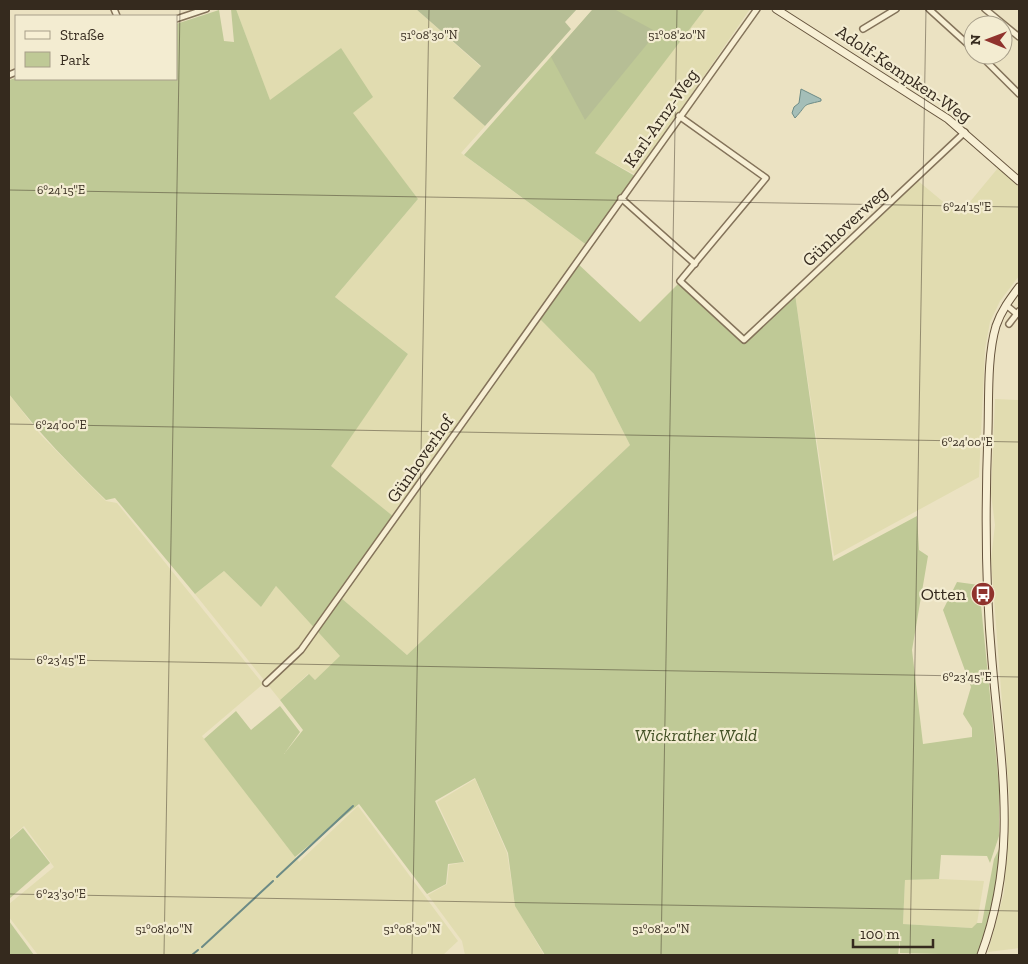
<svg xmlns="http://www.w3.org/2000/svg" width="1028" height="964" font-family="'Zilla Slab',serif">
<rect width="100%" height="100%" fill="#ebe2c2"/>
<g fill="#e1dcb0">
<path d="M236,9H416L481,67L453,97L485,126L461,153L588,246L538,317L594,374L630,445L407,655L340,597L395,518L330,466L408,354L335,297L418,199L352,113L341,48L270,101Z"/>
<path d="M705,9H750L636,175L594,153Z"/>
<path d="M998,168L1019,187V276L1000,301L990,322L985,349L979,477L834,556L795,294L917,180L959,215Z"/>
<path d="M9,394L39,433L73,468L106,501L117,503L263,684L202,736L299,862L358,806L458,941L443,955H38L9,917V904L54,867L24,826L9,839Z"/>
<path d="M995,399L1019,400V948L988,952L1004,893L1010,807L991,559L995,525L991,494Z"/>
<path d="M224,571L261,607L276,586L341,657L315,680L308,674L280,700L195,594Z"/>
<path d="M475,779L507,853L515,905L544,955H465L462,941L428,895L447,884L449,865L465,862L437,802Z"/>
<path d="M939,879L984,881L977,923L973,928L903,924L905,880Z"/>
</g>
<g fill="#bfc996">
<path d="M231,9H236L270,100L341,48L373,97L353,113L418,199L335,297L408,354L331,466L394,517L340,597L407,655L630,445L594,374L538,317L576,262L640,322L678,284L744,343L795,294L833,561L917,516L919,550L928,556L912,650L923,744L972,737V728L963,714L971,687L943,610L957,582L979,585L999,786V836L990,863L987,856L941,855L939,879L905,880L903,924L972,928L977,923H982L994,859L1000,847C1006,866 985,934 978,955L900,953V939L898,955H545L515,906L508,853L475,778L435,801L464,862L448,864L446,884L427,894L359,804L295,857L204,739L236,711L251,730L280,706L300,732L284,754L303,730L280,700L309,674L315,680L340,656L276,586L261,607L224,571L195,594L115,498L106,500C71,466 39,433 9,394V80L16,78L176,79V24L219,10L224,41L234,42Z"/>
<path d="M593,9H705L595,153L635,176L588,246L464,155Z"/>
<path d="M23,828L50,863L9,899V840Z"/>
<path d="M9,921L34,955H9Z"/>
</g>
<g fill="#b6be95">
<path d="M416,9H577L565,22L571,29L485,126L453,98L481,66Z"/>
<path d="M593,9H614L657,32L585,120L551,57Z"/>
</g>
<path fill="#a4beb8" stroke="#6c8b86" d="M801,89L821,99V101C800,106 809,103 795,118L792,113L794,107L799,103Z"/>
<g fill="none" stroke-linecap="round" stroke-linejoin="round">
<g stroke="#6c8b86" stroke-width="2">
<path d="M277,877L353,806"/>
<path d="M202,947L273,881"/>
<path d="M192,955L198,950"/>
</g>
<g stroke="#84735a" stroke-width="8">
<g id="street">
<path d="M114,9L117,16"/>
<path d="M929,9L973,49"/>
<path d="M985,9L1019,37"/>
<path d="M176,19L206,9"/>
<path d="M863,29L896,9"/>
<path d="M980,55L1019,94"/>
<path d="M9,75L16,72"/>
<path d="M679,116L766,178L680,281L744,340L965,132"/>
<path d="M621,198L695,264"/>
<path d="M1006,305L1017,314"/>
<path d="M1009,324L1019,311"/>
<path d="M266,683L301,650L757,9"/>
</g>
</g>
<g stroke="#66543d" stroke-width="9">
<g id="secondary">
<path d="M776,9L948,119L1019,181"/>
<path d="M981,955C1019,853 1001,765 992,661C985,584 985,508 988,431C989,399 987,356 996,326C1001,311 1010,299 1019,287"/>
</g>
</g>
<use href="#street" stroke="#f7efd4" stroke-width="5"/>
<use href="#secondary" stroke="#f7efd4" stroke-width="7"/>
</g>
<path fill="none" stroke="#352a1e" stroke-width="1" stroke-opacity="0.45" d="M9,190L1019,207M9,424L1019,442M9,659L1019,677M9,894L1019,911M164,955L180,9M412,955L429,9M661,955L677,9M910,955L926,9"/>
<defs>
<g id="bus-disc" transform="scale(1.25)"><circle r="9.5" fill="#90332d" stroke="#f3ecd1"/><path d="M-5-6H5V4H4V6H2V4H-2V6H-4V4H-5ZM-3.5-4V0h7V-4ZM-3.5 1.2v1.5H-2V1.2ZM2 1.2v1.5H3.5V1.2Z" fill="#fff"/></g>
</defs>
<g fill-rule="evenodd">
<use href="#bus-disc" x="983" y="594"/>
</g>
<g text-anchor="middle" stroke-width="4.5" stroke-linejoin="round" paint-order="stroke">
<g font-size="18" fill="#352a1e" stroke="#f3ecd1">
<text transform="translate(904 74) rotate(34)" y="6">Adolf-Kempken-Weg</text>
<text transform="translate(661 118) rotate(-55)" y="6">Karl-Arnz-Weg</text>
<text transform="translate(845 226) rotate(-43)" y="6">Günhoverweg</text>
<text transform="translate(420 459) rotate(-55)" y="6">Günhoverhof</text>
</g>
<g font-size="18" fill="#352a1e" stroke="#f3ecd1" text-anchor="end">
<text x="966" y="600">Otten</text>
</g>
<g font-size="18" font-style="italic" fill="#425025" stroke="#f3ecd1">
<text x="696" y="741">Wickrather Wald</text>
</g>
</g>
<g font-size="12" text-anchor="middle" fill="#352a1e" stroke="#f3ecd1" stroke-width="4.5" stroke-linejoin="round" paint-order="stroke">
<text x="429" y="39">51°08'30"N</text>
<text x="677" y="39">51°08'20"N</text>
<text x="61" y="194">6°24'15"E</text>
<text x="967" y="211">6°24'15"E</text>
<text x="61" y="429">6°24'00"E</text>
<text x="967" y="446">6°24'00"E</text>
<text x="61" y="664">6°23'45"E</text>
<text x="967" y="681">6°23'45"E</text>
<text x="61" y="898">6°23'30"E</text>
<text x="164" y="933">51°08'40"N</text>
<text x="412" y="933">51°08'30"N</text>
<text x="661" y="933">51°08'20"N</text>
</g>
<rect width="1028" height="964" fill="none" stroke="#352a1e" stroke-width="20"/>
<rect x="15" y="15" width="162" height="65" fill="#f3ecd1" stroke="#a79e89"/>
<rect x="25" y="31" width="25" height="8" fill="#f7efd4" stroke="#a79e89"/>
<text x="60" y="40" font-size="15" fill="#352a1e">Straße</text>
<rect x="25" y="52" width="25" height="15" fill="#bfc996" stroke="#a79e89"/>
<text x="60" y="65" font-size="15" fill="#352a1e">Park</text>
<g transform="translate(988 40) rotate(271)"><circle r="24" fill="#f3ecd1" stroke="#a79e89"/>
<path d="M0-4L9 19L0 12L-9 19Z" fill="#90332d"/>
<text y="-8" font-size="14" font-weight="bold" text-anchor="middle" fill="#352a1e">N</text>
</g>
<path d="M853 939v8h80v-8" fill="none" stroke="#352a1e" stroke-width="2.5"/>
<text x="860" y="939" font-size="15" fill="#352a1e" stroke="#f3ecd1" stroke-width="4" paint-order="stroke">100 m</text>
</svg>
